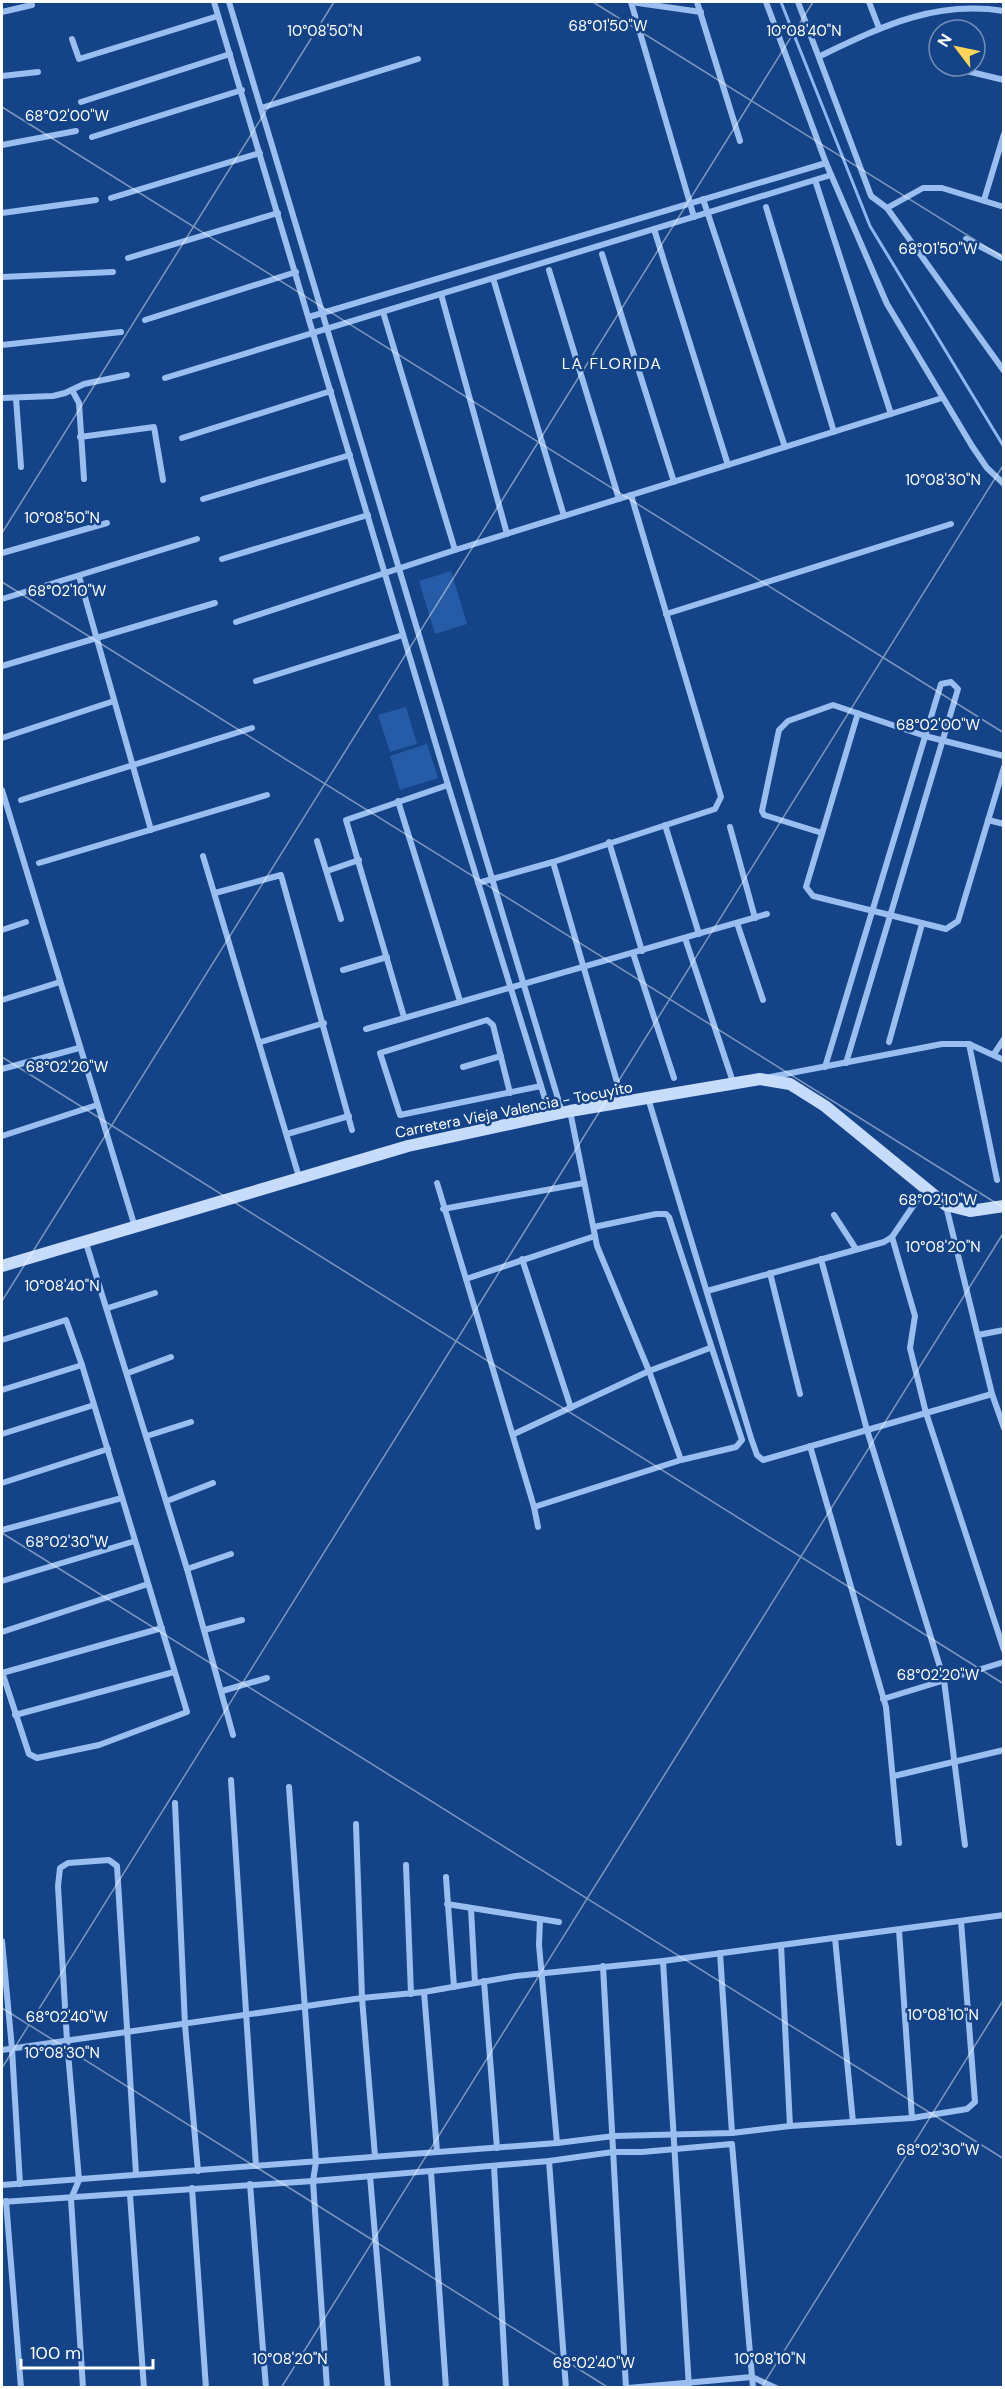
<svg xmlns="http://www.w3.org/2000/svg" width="1005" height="2389" font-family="'DM Sans',sans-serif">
<rect width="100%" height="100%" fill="#144388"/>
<g fill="#265ca7">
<path d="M451,571L467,624L435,634L419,581Z"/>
<path d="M406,707L417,744L390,752L378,715Z"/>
<path d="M427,744L438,778L400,790L390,756Z"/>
</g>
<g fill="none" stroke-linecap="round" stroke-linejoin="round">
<path stroke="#8bb8f2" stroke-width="3" d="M781,2L870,226L1004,447"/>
<g stroke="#9abeef" stroke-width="6">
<path d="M214,2L448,785L550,1115"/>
<path d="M229,2L562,1112"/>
<path d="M631,2L694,217"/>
<path d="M631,2L701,12"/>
<path d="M697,2L740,141"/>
<path d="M766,2L826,163L887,304L972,446L987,468L1004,484"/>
<path d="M798,2L871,196L887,208L1004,371"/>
<path d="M869,2L879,28"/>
<path d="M2,12L32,5"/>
<path d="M72,39L79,59L218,16"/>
<path d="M820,56C881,27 934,0 1004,11"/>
<path d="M950,67L1004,80"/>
<path d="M2,76L38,72"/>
<path d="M81,102L230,54"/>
<path d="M261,108L418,59"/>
<path d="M92,137L242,90"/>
<path d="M2,145L76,131"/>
<path d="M815,180L891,414"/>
<path d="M111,198L260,153"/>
<path d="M703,199L785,447"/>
<path d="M984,200L1004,134"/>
<path d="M766,207L834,432"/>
<path d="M887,208L923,188H942L1004,207"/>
<path d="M2,213L96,200"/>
<path d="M654,229L728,465"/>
<path d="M966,239L1004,259"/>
<path d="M602,254L674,482"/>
<path d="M128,258L278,213"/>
<path d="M549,270L619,499"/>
<path d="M2,277L113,272"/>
<path d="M493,278L564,516"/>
<path d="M441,294L507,534"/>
<path d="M383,312L455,550"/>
<path d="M309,317L826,163"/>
<path d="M145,320L296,272"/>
<path d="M2,345L121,332"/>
<path d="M165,378L831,175"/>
<path d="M72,390L79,403L84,479"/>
<path d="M2,398L53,396L65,393L84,384L127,375"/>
<path d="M16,398L21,467"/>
<path d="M80,437L154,427L163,480"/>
<path d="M182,438L331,391"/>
<path d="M203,499L350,455"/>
<path d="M2,553L107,523"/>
<path d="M222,559L368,515"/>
<path d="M79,576L151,830"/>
<path d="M2,599L197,539"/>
<path d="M666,614L951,524"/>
<path d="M236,622L455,550L942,398"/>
<path d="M2,666L215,603"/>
<path d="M256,681L403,635"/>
<path d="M858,713L806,887L813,896L946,929L958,921L1004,767"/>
<path d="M2,738L114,701"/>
<path d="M2,790L135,1227"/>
<path d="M21,800L252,728"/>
<path d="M398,801L460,1001"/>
<path d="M988,820L1004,824"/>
<path d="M665,825L699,934"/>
<path d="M730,827L755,918"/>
<path d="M822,833L764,815L762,811L779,730L788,721L833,705L925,736L1004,756"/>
<path d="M317,841L341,919"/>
<path d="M609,842L642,951"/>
<path d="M203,856L299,1177"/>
<path d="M553,862L619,1089"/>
<path d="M39,863L267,795"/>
<path d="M327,871L359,860"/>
<path d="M478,883L553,862L715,809L721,797L631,495"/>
<path d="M215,893L281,875L352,1130"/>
<path d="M737,923L763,1000"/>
<path d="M2,930L26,922"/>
<path d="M685,938L733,1082"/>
<path d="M633,953L674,1078"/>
<path d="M343,970L387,957"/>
<path d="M2,1000L60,982"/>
<path d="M404,1017L346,820L448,785"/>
<path d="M366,1029L767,914"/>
<path d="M261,1042L324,1023"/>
<path d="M889,1042L922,924"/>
<path d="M969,1044L997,1180"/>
<path d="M994,1054L1004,1039"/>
<path d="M463,1067L501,1056"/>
<path d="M825,1067L941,684L951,682L958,689L846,1063"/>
<path d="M2,1069L79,1048"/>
<path d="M770,1077L942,1044H969L1004,1060"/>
<path d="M510,1093L493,1025L487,1020L380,1053L400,1115L541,1086"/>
<path d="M648,1098L751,1438L757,1455L763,1460L992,1394"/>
<path d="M570,1111L597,1246L649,1371L681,1460"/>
<path d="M287,1134L349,1116"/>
<path d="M2,1136L97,1105"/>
<path d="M437,1183L466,1279"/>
<path d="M946,1206L992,1394L1004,1428"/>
<path d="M443,1209L584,1183"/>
<path d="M834,1215L856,1249"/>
<path d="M594,1227L656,1214H666L669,1217L742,1440L736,1447L681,1460L534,1507L466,1279L595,1236"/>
<path d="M892,1237L915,1316L910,1348L926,1413L1004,1650"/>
<path d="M86,1243L187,1569L233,1735"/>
<path d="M522,1259L571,1408"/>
<path d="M821,1259L867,1430L944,1680L965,1845"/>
<path d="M770,1273L800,1394"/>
<path d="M707,1291L884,1242L892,1237L924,1190"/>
<path d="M108,1308L155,1293"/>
<path d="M978,1335L1004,1330"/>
<path d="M2,1340L66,1320L82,1365L187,1712L99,1745L37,1758L29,1754L26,1745L2,1672"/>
<path d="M128,1373L171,1357"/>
<path d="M2,1390L82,1365"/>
<path d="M2,1434L94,1405"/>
<path d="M514,1434L649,1371L710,1348"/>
<path d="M147,1436L191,1422"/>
<path d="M810,1446L886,1707L899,1843"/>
<path d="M2,1483L108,1449"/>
<path d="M167,1501L213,1483"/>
<path d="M534,1507L538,1527"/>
<path d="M2,1530L122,1498"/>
<path d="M187,1569L231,1554"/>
<path d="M2,1581L135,1541"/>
<path d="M204,1630L242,1620"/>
<path d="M2,1632L148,1584"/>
<path d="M2,1673L162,1628"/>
<path d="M222,1691L267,1678"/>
<path d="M883,1699L1004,1662"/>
<path d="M15,1715L174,1672"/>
<path d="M894,1776L1004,1750"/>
<path d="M231,1780L256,2166"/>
<path d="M289,1787L316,2162L313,2181L327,2388"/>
<path d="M175,1803L185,2025L198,2171"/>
<path d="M356,1824L362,1998L375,2156"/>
<path d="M406,1865L411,1994"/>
<path d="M446,1877L454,1987"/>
<path d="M447,1904L559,1922"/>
<path d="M471,1909L475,1983"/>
<path d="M540,1919L539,1945L557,2143"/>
<path d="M899,1930L912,2118"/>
<path d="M835,1938L853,2122"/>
<path d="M2,1941L12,2049L20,2184"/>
<path d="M781,1945L790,2126"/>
<path d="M720,1953L732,2133"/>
<path d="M663,1961L689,2388"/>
<path d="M603,1966L626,2388"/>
<path d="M484,1981L497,2148"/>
<path d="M424,1992L437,2151"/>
<path d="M2,2050L362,1998L424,1992L516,1976L663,1961L1004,1915"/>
<path d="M549,2161L566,2388"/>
<path d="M494,2166L506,2388"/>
<path d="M431,2172L446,2388"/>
<path d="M370,2176L388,2388"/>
<path d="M250,2184L266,2388"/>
<path d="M2,2185L557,2143L614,2136L732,2133L790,2126L912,2118L967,2109L975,2102L961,1921"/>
<path d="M192,2188L206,2388"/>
<path d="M130,2195L144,2388"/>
<path d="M6,2201L21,2388"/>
<path d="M2,2202L313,2181L549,2161L613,2152H642L732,2144L753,2388"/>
<path d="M83,2388L71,2199L79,2180L67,2041L58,1886L60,1868L68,1863L109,1860L117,1866L136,2174"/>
<path d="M628,2388L752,2377L776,2388"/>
</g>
<path stroke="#c7dcfb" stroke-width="12" d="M2,1266L408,1146L570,1111L760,1079L790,1084L825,1106L946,1205L970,1211L1004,1206"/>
</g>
<path fill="none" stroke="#fff" stroke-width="1.5" stroke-opacity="0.45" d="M593,2L1004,258M2,107L1004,733M2,533L334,2M2,582L1004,1208M2,1057L1004,1684M2,1301L813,2M2,1533L1004,2159M2,2008L609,2388M2,2068L1004,464M281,2388L1004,1232M761,2388L1004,1999"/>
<g text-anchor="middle" stroke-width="5" stroke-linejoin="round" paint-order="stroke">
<g font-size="15" fill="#fff" stroke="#144388">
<text transform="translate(514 1110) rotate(-11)" y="5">Carretera Vieja Valencia - Tocuyito</text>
</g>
<g font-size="16" letter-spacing="1.5" fill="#fff" stroke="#144388">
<text x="612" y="369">LA FLORIDA</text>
</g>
</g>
<g font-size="15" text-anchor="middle" fill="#fff" stroke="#144388" stroke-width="5" stroke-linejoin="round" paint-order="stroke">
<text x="608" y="31">68°01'50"W</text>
<text x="325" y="36">10°08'50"N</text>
<text x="804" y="36">10°08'40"N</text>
<text x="67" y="121">68°02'00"W</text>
<text x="938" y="254">68°01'50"W</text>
<text x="943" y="485">10°08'30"N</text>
<text x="62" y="523">10°08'50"N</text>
<text x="67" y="596">68°02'10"W</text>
<text x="938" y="730">68°02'00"W</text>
<text x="67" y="1072">68°02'20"W</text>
<text x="938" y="1205">68°02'10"W</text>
<text x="943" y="1252">10°08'20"N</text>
<text x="62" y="1291">10°08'40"N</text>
<text x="67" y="1547">68°02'30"W</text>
<text x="938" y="1680">68°02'20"W</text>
<text x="943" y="2020">10°08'10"N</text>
<text x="67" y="2022">68°02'40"W</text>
<text x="62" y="2058">10°08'30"N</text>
<text x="938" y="2155">68°02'30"W</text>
<text x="290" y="2364">10°08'20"N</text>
<text x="770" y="2364">10°08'10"N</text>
<text x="594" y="2368">68°02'40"W</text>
</g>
<rect width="1005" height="2389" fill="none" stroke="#ffffff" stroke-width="6"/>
<g transform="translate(957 48) rotate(302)"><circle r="28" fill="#144388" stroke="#728eb8" stroke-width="1.5"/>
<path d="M0-4.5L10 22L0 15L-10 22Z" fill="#ffd458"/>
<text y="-9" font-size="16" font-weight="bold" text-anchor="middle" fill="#ffffff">N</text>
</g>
<path d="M21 2359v9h132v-9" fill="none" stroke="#ffffff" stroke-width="3"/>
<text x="30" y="2359" font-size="18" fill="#ffffff" stroke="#144388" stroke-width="4.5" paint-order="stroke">100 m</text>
</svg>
